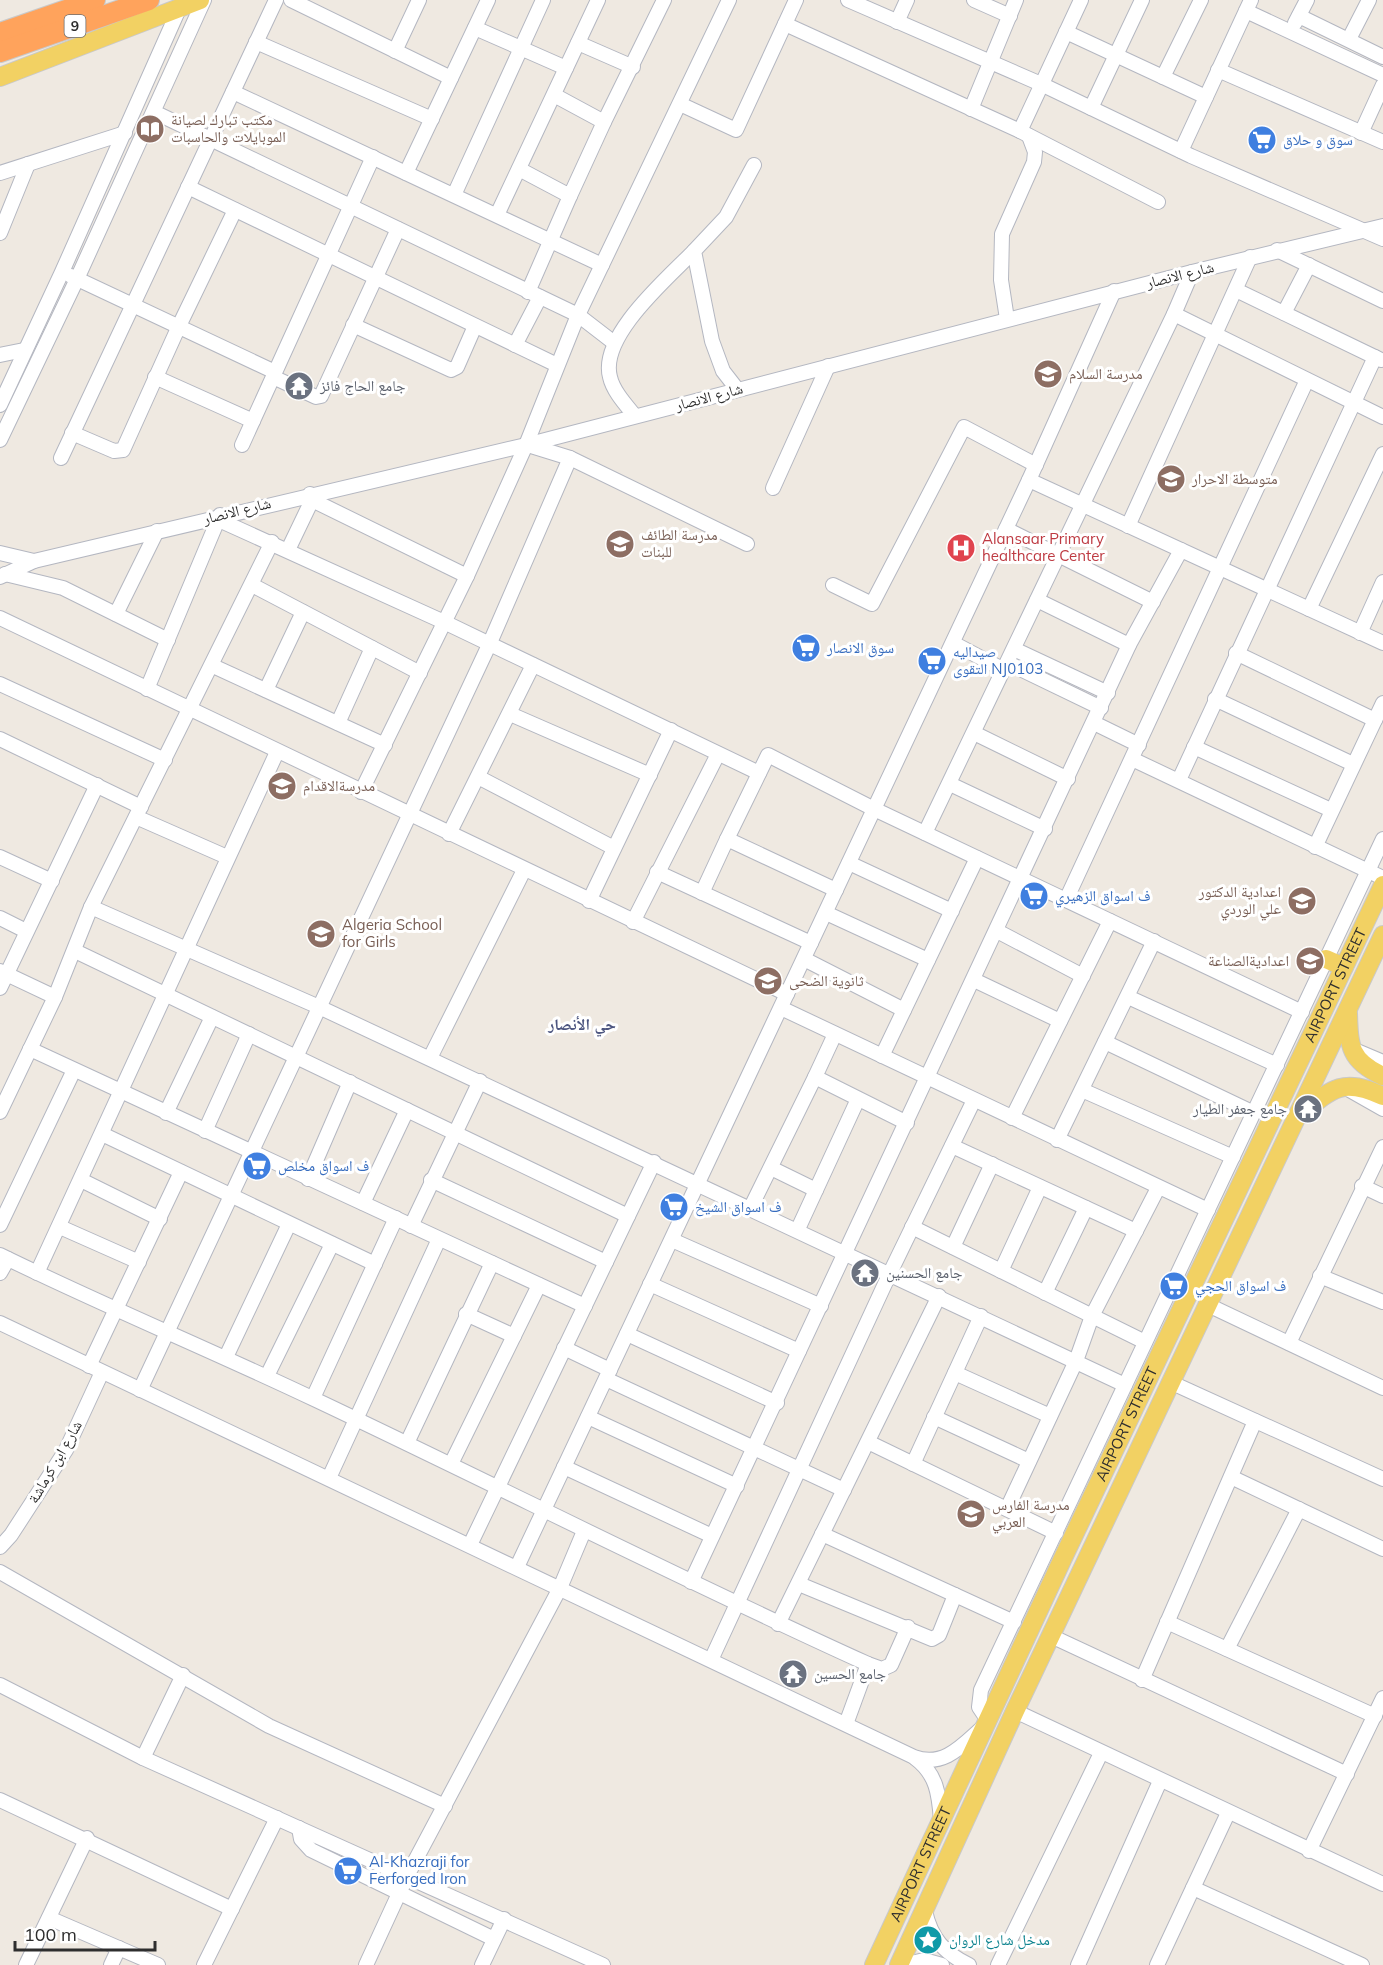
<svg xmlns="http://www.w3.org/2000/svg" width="1383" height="1965" font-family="Mulish,'Noto Naskh Arabic',sans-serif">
<rect width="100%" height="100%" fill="#efe9e1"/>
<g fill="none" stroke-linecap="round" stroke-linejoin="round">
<g stroke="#b4b7c1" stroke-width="16">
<g id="minor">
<path d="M291,0L451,78"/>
<path d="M848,0L1041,84L1191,156L1383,239"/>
<path d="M974,0L1010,16"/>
<path d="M1246,11L1383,75"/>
<path d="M1299,16L1383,57"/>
<path d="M897,22L907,0"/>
<path d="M1295,23L1307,0"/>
<path d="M785,24L1020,131L1158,202"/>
<path d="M475,28L566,68"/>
<path d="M1066,32L1206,97"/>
<path d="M1349,39L1369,0"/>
<path d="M256,42L432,119"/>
<path d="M578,43L633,67"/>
<path d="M395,51L419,0"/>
<path d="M1218,70L1383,142"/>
<path d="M1163,77L1201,0"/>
<path d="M233,92L602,265"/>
<path d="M680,104L736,130L796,0"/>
<path d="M1091,108L1142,0"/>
<path d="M971,109L1016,0"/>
<path d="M154,112L578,315L613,342"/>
<path d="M604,122L664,0"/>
<path d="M1020,131L1081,0"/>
<path d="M1361,133L1383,85"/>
<path d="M1181,151L1251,0"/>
<path d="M519,169L570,196L604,122L554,95"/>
<path d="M0,173L125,133"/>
<path d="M406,173L488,0"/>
<path d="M188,187L557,365"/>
<path d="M454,195L543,0"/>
<path d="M497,215L598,0"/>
<path d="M0,233L28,164"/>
<path d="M1277,250L1383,301"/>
<path d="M71,276L275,372"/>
<path d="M1236,290L1381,360"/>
<path d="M528,292L570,196"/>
<path d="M1284,313L1309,265"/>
<path d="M1174,314L1383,417"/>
<path d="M1007,319L1001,280L1002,234L1034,162L1035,152L1029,136"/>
<path d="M353,325L451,370L457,367L475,326"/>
<path d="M515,345L540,297"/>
<path d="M0,355L24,350"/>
<path d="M155,377L253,421"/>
<path d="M273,377L316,397L321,396L398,229"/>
<path d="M737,389L723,371L712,341L694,251L726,217L754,165"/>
<path d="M0,405L62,272L179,9"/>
<path d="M635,416C626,405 613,391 610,377C599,336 668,278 694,251"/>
<path d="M72,433L114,451L123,450L179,326L235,210"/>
<path d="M0,440L77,279L204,0"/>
<path d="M242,445L373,157"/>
<path d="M528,445L570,458L747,544"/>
<path d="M61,458L276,0"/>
<path d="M1029,480L1383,643"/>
<path d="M773,488L828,366"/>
<path d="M310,494L312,500L467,576"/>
<path d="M219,520L444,622L759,773"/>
<path d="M1128,526L1250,257"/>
<path d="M1006,529L1153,602"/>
<path d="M288,550L312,500"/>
<path d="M0,553L34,561"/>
<path d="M5,574L63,588L168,640"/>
<path d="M0,577L34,561L526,445L1192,272L1383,226"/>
<path d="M252,585L420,673"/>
<path d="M833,585L872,604L964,427L1036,465"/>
<path d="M1037,600L1129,645"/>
<path d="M1309,609L1383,454"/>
<path d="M116,614L157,531"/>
<path d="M0,618L787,994"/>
<path d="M1360,633L1383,582"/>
<path d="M953,643L1004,670"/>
<path d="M1014,649L1108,693"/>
<path d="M1236,653L1375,720"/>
<path d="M1008,663L1101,708"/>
<path d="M213,666L385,745"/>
<path d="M0,684L165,760"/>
<path d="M147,689L220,515"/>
<path d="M266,690L303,612"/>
<path d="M1215,699L1353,764"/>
<path d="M510,714L650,775"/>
<path d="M338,723L372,648"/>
<path d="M1094,723L1139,745"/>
<path d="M974,733L1068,779"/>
<path d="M0,739L141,807"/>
<path d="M1194,747L1331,810"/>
<path d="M1132,759L1383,878"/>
<path d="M478,777L614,848"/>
<path d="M1179,780L1375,357"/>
<path d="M950,784L1045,829"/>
<path d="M361,792L467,576L526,445L578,315L729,0"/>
<path d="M136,817L227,857"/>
<path d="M925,833L1174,314L1192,272"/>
<path d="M449,834L533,665"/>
<path d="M727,839L768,755L874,809L1302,1012"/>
<path d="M1315,847L1383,703"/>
<path d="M0,857L52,881"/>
<path d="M849,863L952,911"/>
<path d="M657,872L811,943"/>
<path d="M702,893L727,839L836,890"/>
<path d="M1066,900L1307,380"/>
<path d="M589,901L671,730"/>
<path d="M91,907L319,1007L1125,1385"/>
<path d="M826,913L928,960"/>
<path d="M0,918L26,931"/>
<path d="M633,922L718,754"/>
<path d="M997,931L1083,976"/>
<path d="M75,951L628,1216"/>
<path d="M804,959L904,1010"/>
<path d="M0,971L55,997"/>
<path d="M974,980L1060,1021"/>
<path d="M0,988L97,785"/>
<path d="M1128,997L1277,1065"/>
<path d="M781,1008L1208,1210"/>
<path d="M835,1034L815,1077L907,1123"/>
<path d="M1105,1042L1254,1113"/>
<path d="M30,1049L585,1306"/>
<path d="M1352,1049L1383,1062"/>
<path d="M882,1056L977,858"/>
<path d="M430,1058L524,870"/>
<path d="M1346,1088L1383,1109"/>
<path d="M1082,1090L1233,1157"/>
<path d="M0,1112L55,997L91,907L272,542"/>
<path d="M166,1113L212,1017"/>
<path d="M1012,1118L1110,921"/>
<path d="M205,1131L249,1034"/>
<path d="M102,1134L375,1264"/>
<path d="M1057,1140L1154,941"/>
<path d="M952,1146L1136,1231"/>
<path d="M771,1168L816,1190"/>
<path d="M308,1179L350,1082"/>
<path d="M81,1180L160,1219"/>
<path d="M431,1180L606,1262"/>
<path d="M1362,1186L1383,1196"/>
<path d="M363,1203L407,1110"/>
<path d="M751,1207L815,1077"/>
<path d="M0,1225L74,1070"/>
<path d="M411,1226L480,1081"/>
<path d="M60,1227L139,1262"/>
<path d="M912,1227L1145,1342"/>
<path d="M798,1229L858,1099"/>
<path d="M672,1240L821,1306"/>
<path d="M953,1247L992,1164"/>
<path d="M0,1255C104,1306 211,1350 316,1400C500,1487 682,1580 868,1664L882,1669L891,1665L908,1627"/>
<path d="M1001,1271L1040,1187"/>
<path d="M0,1273L8,1259"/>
<path d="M37,1273L277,752"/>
<path d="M1320,1276L1383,1302"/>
<path d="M650,1284L799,1351"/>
<path d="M1045,1293L1086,1208"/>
<path d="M1206,1304L1383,1388"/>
<path d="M466,1314L514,1336"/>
<path d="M0,1323L914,1757C943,1768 962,1746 982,1728"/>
<path d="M627,1334L777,1403"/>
<path d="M1289,1343L1383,1147"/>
<path d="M564,1348L610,1370"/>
<path d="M226,1357L289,1224"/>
<path d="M89,1366L181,1172"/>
<path d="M955,1373L1050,1416"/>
<path d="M267,1376L332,1244"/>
<path d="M606,1379L844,1490"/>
<path d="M1170,1382L1383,1479"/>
<path d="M140,1390L489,645L570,458"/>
<path d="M313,1398L396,1218"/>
<path d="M588,1417L737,1486"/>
<path d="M934,1417L1029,1461"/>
<path d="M868,1442L1056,1533"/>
<path d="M407,1443L492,1263"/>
<path d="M451,1464L539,1285"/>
<path d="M913,1464L981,1316"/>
<path d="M564,1467L712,1536"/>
<path d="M1231,1477L1383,1549"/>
<path d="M329,1478L439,1239"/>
<path d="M1007,1509L1076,1361L1092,1316L1158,1188"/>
<path d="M822,1534L1014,1622"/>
<path d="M470,1545L654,1162"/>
<path d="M0,1547L11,1535L66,1450L102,1372"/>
<path d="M517,1567L1029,480L1114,291"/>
<path d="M0,1572L269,1726L445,1806"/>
<path d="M691,1582L1129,645L1181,550"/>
<path d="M799,1584L932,1639L939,1635L955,1595"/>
<path d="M1167,1622L1375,1716"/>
<path d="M778,1624L939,1296"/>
<path d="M1051,1636L1347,1774"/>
<path d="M1227,1649L1299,1509"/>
<path d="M711,1660L890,1273L974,1100"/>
<path d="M1142,1680L1255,1421"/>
<path d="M0,1685L143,1758L603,1965"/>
<path d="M1015,1711L1383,1884"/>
<path d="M987,1719L979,1707L981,1690L1383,839"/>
<path d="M846,1724L868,1664"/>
<path d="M143,1758L183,1675"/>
<path d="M915,1758C937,1774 939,1795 941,1820"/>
<path d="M0,1800L232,1909"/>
<path d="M299,1828L301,1839L311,1850L494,1939"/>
<path d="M1309,1851L1383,1698"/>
<path d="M1193,1888L1362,1965"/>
<path d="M925,1911C931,1938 944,1953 969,1965"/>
<path d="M49,1918L158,1965"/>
<path d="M26,1965L87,1838"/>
<path d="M111,1965L119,1948"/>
<path d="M204,1965L277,1818"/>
<path d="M366,1965L407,1876L560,1588L584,1531"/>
<path d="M482,1965L504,1919"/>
<path d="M903,1965L924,1960L942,1965"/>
<path d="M998,1965L1101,1753"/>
<path d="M1078,1965L1160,1781"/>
<path d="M1157,1965L1228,1813"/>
</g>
</g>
<g stroke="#c9c9c9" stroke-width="20">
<g id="major">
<path d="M0,77L200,0"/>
<path d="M1326,959L1344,967"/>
<path d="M1348,1013C1349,1047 1350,1061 1383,1076"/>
<path d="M1302,1114C1333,1087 1343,1078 1383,1096"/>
<path id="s1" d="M874,1965L1063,1558L1383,885"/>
<path d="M899,1965L1015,1711L1383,935"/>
</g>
</g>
<g stroke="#c9c9c9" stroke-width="22">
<g id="highway">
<path d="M0,33L95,0"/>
<path d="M0,52L149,0"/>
</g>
</g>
<use href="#minor" stroke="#fff" stroke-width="14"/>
<use href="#major" stroke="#f2d163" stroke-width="18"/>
<use href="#highway" stroke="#ffa35c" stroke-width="20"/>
</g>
<defs>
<g id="library-disc" transform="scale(1.5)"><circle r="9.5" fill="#8d6e63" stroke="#fff"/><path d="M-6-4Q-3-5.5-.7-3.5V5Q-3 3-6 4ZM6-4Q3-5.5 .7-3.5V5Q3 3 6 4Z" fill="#fff"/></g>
<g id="supermarket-disc" transform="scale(1.5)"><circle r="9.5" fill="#3f7fe0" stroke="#fff"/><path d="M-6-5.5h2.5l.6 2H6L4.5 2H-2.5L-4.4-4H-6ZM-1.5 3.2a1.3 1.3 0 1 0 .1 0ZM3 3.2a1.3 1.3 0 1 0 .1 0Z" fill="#fff"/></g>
<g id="school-disc" transform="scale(1.5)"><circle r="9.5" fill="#8d6e63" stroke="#fff"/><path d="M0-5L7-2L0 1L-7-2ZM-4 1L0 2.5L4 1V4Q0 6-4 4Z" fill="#fff"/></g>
<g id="temple-disc" transform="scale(1.5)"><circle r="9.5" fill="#6b7280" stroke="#fff"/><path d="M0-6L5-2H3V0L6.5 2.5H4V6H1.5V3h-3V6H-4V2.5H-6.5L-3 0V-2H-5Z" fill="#fff"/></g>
<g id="hospital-disc" transform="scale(1.5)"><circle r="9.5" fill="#e0444e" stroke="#fff"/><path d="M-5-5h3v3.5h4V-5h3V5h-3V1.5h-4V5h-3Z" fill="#fff"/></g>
<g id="sight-disc" transform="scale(1.5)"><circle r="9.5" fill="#0f9aa8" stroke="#fff"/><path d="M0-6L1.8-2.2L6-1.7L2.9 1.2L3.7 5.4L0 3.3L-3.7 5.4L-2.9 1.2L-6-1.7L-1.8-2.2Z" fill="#fff"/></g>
</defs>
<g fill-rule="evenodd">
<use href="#library-disc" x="150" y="129"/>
<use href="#supermarket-disc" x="1262" y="140"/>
<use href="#school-disc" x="1048" y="374"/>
<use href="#temple-disc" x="299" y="386"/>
<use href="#school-disc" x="1171" y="479"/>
<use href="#school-disc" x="620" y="544"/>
<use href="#hospital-disc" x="961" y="548"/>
<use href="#supermarket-disc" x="806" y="648"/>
<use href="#supermarket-disc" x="932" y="661"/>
<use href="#school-disc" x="282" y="786"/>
<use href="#supermarket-disc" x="1034" y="896"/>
<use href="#school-disc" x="1302" y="901"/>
<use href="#school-disc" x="321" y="934"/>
<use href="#school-disc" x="1310" y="961"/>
<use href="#school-disc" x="768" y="981"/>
<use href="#temple-disc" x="1308" y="1109"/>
<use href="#supermarket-disc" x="257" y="1166"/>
<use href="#supermarket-disc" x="674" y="1207"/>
<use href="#temple-disc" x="865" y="1273"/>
<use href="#supermarket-disc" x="1174" y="1286"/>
<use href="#school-disc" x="971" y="1514"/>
<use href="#temple-disc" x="793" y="1674"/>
<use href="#supermarket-disc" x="348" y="1871"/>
<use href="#sight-disc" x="928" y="1940"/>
</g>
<g text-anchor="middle" stroke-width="6" stroke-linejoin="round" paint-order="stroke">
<rect fill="#fff" stroke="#6d6d6d" stroke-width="1.5" x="64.5" y="15" width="21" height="22" rx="4.5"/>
<g font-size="14" font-weight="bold" fill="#2e2e2e">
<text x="75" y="31">9</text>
</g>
<g font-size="15" fill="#785e54" stroke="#fff" text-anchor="start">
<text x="171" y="125">مكتب تبارك لصيانة<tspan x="171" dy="17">الموبايلات والحاسبات</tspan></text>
<text x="1069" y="379">مدرسة السلام</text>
<text x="1192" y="484">متوسطة الاحرار</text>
<text x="641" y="540">مدرسة الطائف<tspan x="641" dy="17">للبنات</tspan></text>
<text x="303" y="791">مدرسةالاقدام</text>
<text x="1281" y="897" text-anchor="end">اعدادية الدكتور<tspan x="1281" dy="17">علي الوردي</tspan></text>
<text x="342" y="930">Algeria School<tspan x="342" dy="17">for Girls</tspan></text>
<text x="1289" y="966" text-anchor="end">اعداديةالصناعة</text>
<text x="789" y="986">ثانوية الضحى</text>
<text x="992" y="1510">مدرسة الفارس<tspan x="992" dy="17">العربي</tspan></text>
</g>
<g font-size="15" fill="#366cbe" stroke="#fff" text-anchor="start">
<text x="1283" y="145">سوق و حلاق</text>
<text x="827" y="653">سوق الانصار</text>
<text x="953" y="657">صيداليه<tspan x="953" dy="17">التقوى NJ0103</tspan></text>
<text x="1055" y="901">ف اسواق الزهيري</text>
<text x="278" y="1171">ف اسواق مخلص</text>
<text x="695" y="1212">ف اسواق الشيخ</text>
<text x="1195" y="1291">ف اسواق الحجي</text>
<text x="369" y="1867">Al-Khazraji for<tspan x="369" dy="17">Ferforged Iron</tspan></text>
</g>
<g font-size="15" fill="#2e2e2e" stroke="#fff">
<text transform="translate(1180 275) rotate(-14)" y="5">شارع الانصار</text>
<text transform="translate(709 397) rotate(-15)" y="5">شارع الانصار</text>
<text transform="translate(237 511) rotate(-14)" y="5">شارع الانصار</text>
<text dy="5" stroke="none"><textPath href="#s1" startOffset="1083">AIRPORT STREET</textPath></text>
<text dy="5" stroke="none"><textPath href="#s1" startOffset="597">AIRPORT STREET</textPath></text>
<text transform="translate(55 1462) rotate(-60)" y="5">شارع ابن كرماشة</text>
<text dy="5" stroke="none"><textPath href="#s1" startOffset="111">AIRPORT STREET</textPath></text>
</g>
<g font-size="15" fill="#5b616d" stroke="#fff" text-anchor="start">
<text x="320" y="391">جامع الحاج فائز</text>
<text x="1287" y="1114" text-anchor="end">جامع جعفر الطيار</text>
<text x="886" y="1278">جامع الحسنين</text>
<text x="814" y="1679">جامع الحسين</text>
</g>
<g font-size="15" fill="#be3a42" stroke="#fff" text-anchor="start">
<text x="982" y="544">Alansaar Primary<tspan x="982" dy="17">healthcare Center</tspan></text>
</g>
<g font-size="15" fill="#0d838f" stroke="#fff" text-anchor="start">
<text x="949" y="1945">مدخل شارع الروان</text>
</g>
<g font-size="16" font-weight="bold" fill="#4d5680" stroke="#fff">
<text x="582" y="1030">حي الأنصار</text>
</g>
</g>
<path d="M15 1941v9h140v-9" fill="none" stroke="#2e2e2e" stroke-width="3"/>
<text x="24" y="1941" font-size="18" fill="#2e2e2e" stroke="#ffffff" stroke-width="4.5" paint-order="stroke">100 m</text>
</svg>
